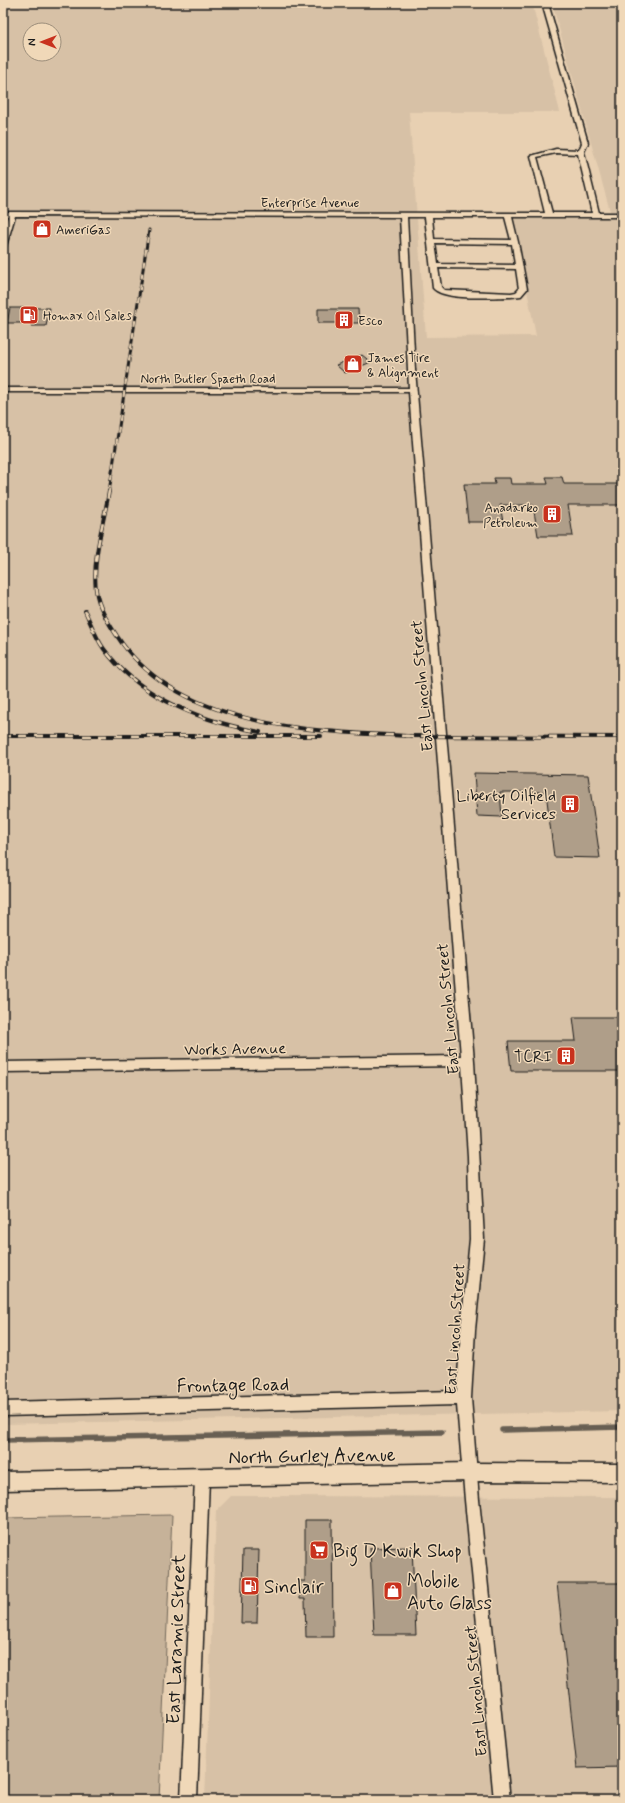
<svg xmlns="http://www.w3.org/2000/svg" width="625" height="1803" font-family="Mynerve,sans-serif">
<rect width="100%" height="100%" fill="#e8d0b2"/>
<filter id="ink" filterUnits="userSpaceOnUse"><feTurbulence type="fractalNoise" baseFrequency=".025" numOctaves="2"/><feDisplacementMap in="SourceGraphic" scale="8" xChannelSelector="R" yChannelSelector="G"/><feConvolveMatrix kernelMatrix="1 2 1 2 8 2 1 2 1" color-interpolation-filters="sRGB"/></filter>
<g filter="url(#ink)">
<g fill="#d7c1a6" fill-rule="evenodd">
<path d="M3,3H532L560,112H409L426,337L536,336L513,219H588L587,211H610L552,3H622V1411L3,1424ZM30,30H54V54H30Z"/>
<path d="M231,1496L622,1497V1800H205L216,1511Z"/>
</g>
<path fill="#c6b299" stroke="#71675a" d="M172,1515L159,1800H3V1518Z"/>
<g fill="none" stroke-linecap="round" stroke-linejoin="round">
<g stroke="#675f53" stroke-width="5.5">
<path d="M502,1430L622,1427"/>
<path d="M3,1440L442,1432"/>
</g>
</g>
<g fill="#af9e89" stroke="#1c1c1c">
<path d="M10,308H50L46,326H31L32,323H7Z"/>
<path d="M318,309H358L359,323H318Z"/>
<path d="M362,355L371,362L345,373L336,365Z"/>
<path d="M546,477H562L564,484H622V505H568L573,536H538L533,505H500L503,522H468L464,484H495L494,478H510L511,484H548Z"/>
<path d="M474,773L588,775L600,858L554,857L546,792H500L502,817L477,816Z"/>
<path d="M573,1017H622V1071H511L508,1041H576Z"/>
<path d="M305,1520H332L333,1637H306L305,1599H300V1581H305Z"/>
<path d="M412,1547L416,1635H374L370,1548Z"/>
<path d="M243,1550H259L257,1623H241Z"/>
<path d="M557,1583H622V1767L577,1768Z"/>
</g>
<g fill="none" stroke-linecap="round" stroke-linejoin="round">
<g stroke="#1c1c1c" stroke-width="3">
<g id="minor">
<path d="M542,3H548L588,143L584,152L599,213H616L619,215L616,217H512L518,242L527,289L521,296L511,297C493,297 444,301 433,288L425,217H407L415,370L474,1061L484,1239L475,1330L471,1398L479,1500L510,1800H494L465,1500L457,1405L3,1416V1402L457,1391L461,1330L470,1239L468,1156L462,1066L3,1072V1062L461,1056L409,392H3V388H409L400,217L15,216L6,246L3,248V234L8,216H3V212L545,213L531,156L556,149L579,150L582,143ZM556,153L578,154L592,213H552L537,157ZM432,217H505L511,240L434,239ZM435,243L512,244L515,265L438,264ZM438,268L516,269L519,289L516,292L511,293L444,290L441,287Z"/>
<path d="M202,1472L207,1474L209,1479L197,1800H181L195,1479L197,1474Z"/>
</g>
</g>
<g stroke="#1c1c1c" stroke-width="3">
<path id="tertiary" d="M470,1463L622,1464V1482L470,1481L3,1490V1472Z"/>
</g>
<use href="#minor" fill="#f0d8b8" fill-rule="evenodd"/>
<use href="#tertiary" fill="#f0d8b8" fill-rule="evenodd"/>
<g stroke="#1c1c1c" stroke-width="3">
<path id="rail-far1" d="M109,492L149,230"/>
</g>
<g stroke="#1c1c1c" stroke-width="4">
<g id="rail">
<path d="M109,491C104,523 92,557 96,590C98,607 108,622 117,636C176,727 312,732 409,736"/>
<path d="M85,611C91,624 96,638 104,649C141,699 201,721 260,732"/>
<path d="M3,736H321"/>
<path d="M405,736L622,737"/>
</g>
</g>
<use href="#rail-far1" stroke="#f0d8b8" stroke-width="2" stroke-dasharray="6" stroke-linecap="butt"/>
<use href="#rail" stroke="#f0d8b8" stroke-width="2.5" stroke-dasharray="8" stroke-linecap="butt"/>
</g>
</g>
<defs>
<g id="shop-square" transform="scale(1)"><rect x="-9" y="-9" width="18" height="18" rx="4" fill="#c8321e" stroke="#f0d8b8"/><path d="M-5-2.5h2.3a2.7 3.5 0 0 1 5.4 0H5L5.5 6h-11ZM-1.5-2.5h3a1.5 2.3 0 0 0-3 0Z" fill="#fff"/></g>
<g id="fuel-square" transform="scale(1)"><rect x="-9" y="-9" width="18" height="18" rx="4" fill="#c8321e" stroke="#f0d8b8"/><path d="M-5.5-6h7V0h2V4h1.3V-2.5L3-4.5l.8-.8L6-3V5H2.5V1h-1V6h-7ZM-4.2-4.7v3.2H.2V-4.7Z" fill="#fff"/></g>
<g id="building-square" transform="scale(1)"><rect x="-9" y="-9" width="18" height="18" rx="4" fill="#c8321e" stroke="#f0d8b8"/><path d="M-4-6H4V6H1V3H-1V6H-4ZM-2.5-4.3h1.7v1.8h-1.7ZM.8-4.3h1.7v1.8H.8ZM-2.5-1h1.7V.8h-1.7ZM.8-1h1.7V.8H.8Z" fill="#fff"/></g>
<g id="supermarket-square" transform="scale(1)"><rect x="-9" y="-9" width="18" height="18" rx="4" fill="#c8321e" stroke="#f0d8b8"/><path d="M-6-5.5h2.5l.6 2H6L4.5 2H-2.5L-4.4-4H-6ZM-1.5 3.2a1.3 1.3 0 1 0 .1 0ZM3 3.2a1.3 1.3 0 1 0 .1 0Z" fill="#fff"/></g>
</defs>
<g fill-rule="evenodd">
<use href="#shop-square" x="42" y="229"/>
<use href="#fuel-square" x="29" y="315"/>
<use href="#building-square" x="344" y="320"/>
<use href="#shop-square" x="353" y="364"/>
<use href="#building-square" x="552" y="514"/>
<use href="#building-square" x="570" y="804"/>
<use href="#building-square" x="566" y="1056"/>
<use href="#supermarket-square" x="319" y="1550"/>
<use href="#fuel-square" x="250" y="1586"/>
<use href="#shop-square" x="393" y="1591"/>
</g>
<g text-anchor="middle" stroke-width="3" stroke-linejoin="round" paint-order="stroke">
<g font-size="13" fill="#1c1c1c" stroke="#f0d8b8">
<text x="310" y="207">Enterprise Avenue</text>
<text x="208" y="383">North Butler Spaeth Road</text>
</g>
<g font-size="13" fill="#1c1c1c" stroke="#f0d8b8" text-anchor="start">
<text x="56" y="234">AmeriGas</text>
<text x="43" y="320">Homax Oil Sales</text>
<text x="358" y="325">Esco</text>
<text x="367" y="362">James Tire<tspan x="367" dy="15">&amp; Alignment</tspan></text>
<text x="538" y="512" text-anchor="end">Anadarko<tspan x="538" dy="15">Petroleum</tspan></text>
</g>
<g font-size="16" fill="#1c1c1c" stroke="#f0d8b8">
<text transform="translate(421 686) rotate(-95)" y="6">East Lincoln Street</text>
<text transform="translate(447 1009) rotate(-95)" y="6">East Lincoln Street</text>
<text transform="translate(235 1048) rotate(-1)" y="6">Works Avenue</text>
<text transform="translate(454 1329) rotate(-86)" y="6">East Lincoln Street</text>
<text transform="translate(475 1691) rotate(-95)" y="6">East Lincoln Street</text>
</g>
<g font-size="16" fill="#1c1c1c" stroke="#f0d8b8" text-anchor="end">
<text x="556" y="801">Liberty Oilfield<tspan x="556" dy="18">Services</tspan></text>
<text x="552" y="1062">TCRI</text>
</g>
<g font-size="19" fill="#1c1c1c" stroke="#f0d8b8">
<text transform="translate(233 1384) rotate(-1)" y="7">Frontage Road</text>
<text transform="translate(312 1455) rotate(-1)" y="7">North Gurley Avenue</text>
<text transform="translate(175 1639) rotate(-88)" y="7">East Laramie Street</text>
</g>
<g font-size="19" fill="#1c1c1c" stroke="#f0d8b8" text-anchor="start">
<text x="333" y="1557">Big D Kwik Shop</text>
<text x="407" y="1587">Mobile<tspan x="407" dy="22">Auto Glass</tspan></text>
<text x="264" y="1593">Sinclair</text>
</g>
</g>
<rect width="625" height="1803" fill="none" stroke="#f0d8b8" stroke-width="16"/>
<rect x="8" y="8" width="609" height="1787" fill="none" stroke="#1c1c1c" stroke-width="1.5" filter="url(#ink)"/>
<g transform="translate(42 42) rotate(270)"><circle r="19" fill="#f0d8b8" stroke="#9b8d7a"/>
<path d="M0-3L7 15L0 10L-7 15Z" fill="#c8321e"/>
<text y="-6" font-size="11" font-weight="bold" text-anchor="middle" fill="#1c1c1c">N</text>
</g>
</svg>
